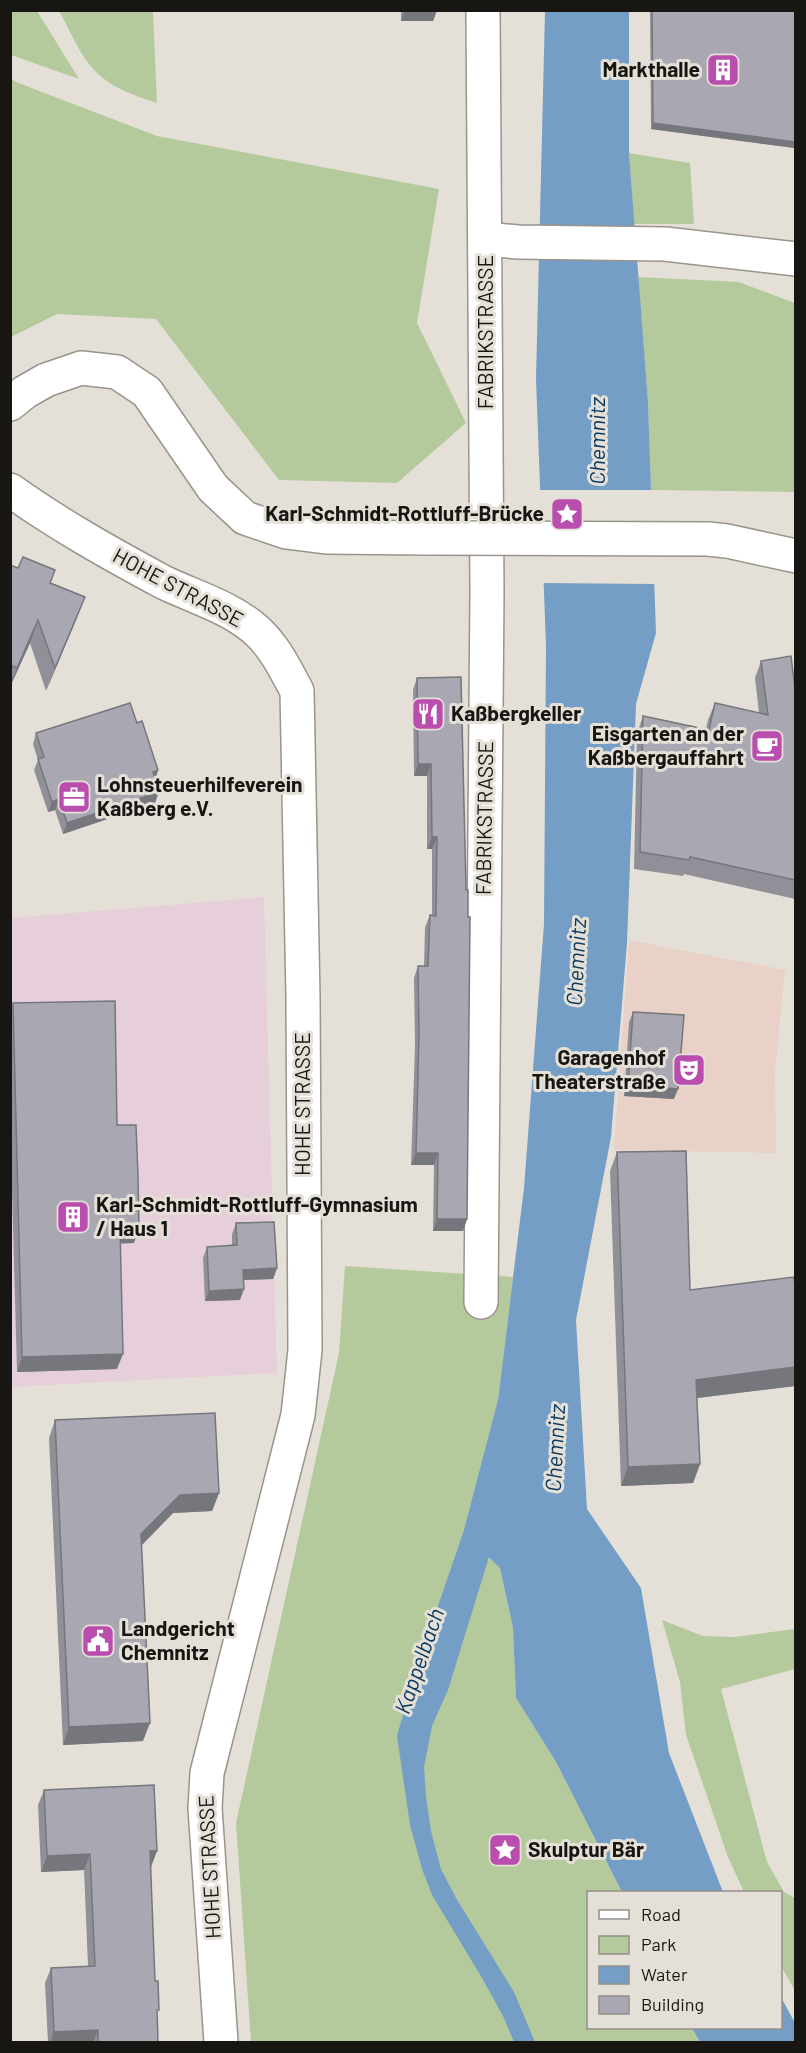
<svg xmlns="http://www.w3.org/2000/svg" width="806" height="2053" font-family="Barlow,sans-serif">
<rect width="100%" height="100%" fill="#e5e0d7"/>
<path fill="#e9d1c7" d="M629,940L785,970L775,1073L776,1153L614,1150Z"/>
<path fill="#e6cfdb" d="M264,897L277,1373L11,1387V918Z"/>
<g fill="#b4ca9d">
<path d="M10,11H37L79,79L11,55Z"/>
<path d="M59,11H153L157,103C132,95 106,86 89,64C77,49 69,28 59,11Z"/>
<path d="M11,78L16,82L157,136L439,189L417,323L466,423L397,483L279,480L156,319L57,314L11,337Z"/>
<path d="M629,153L690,163L694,224H634Z"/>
<path d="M638,277L739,282L795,303V492L651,490L648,402Z"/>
<path d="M345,1266L513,1277L498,1400L500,1568L513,1628L516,1698L556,1762L622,1892H588V2028H692L700,2042H251L236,1823L339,1353Z"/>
<path d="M662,1620L703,1636L734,1637L795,1629V1669L721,1689L767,1862L784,1892L795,1898V1991L781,1966L780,1892H744L728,1857L686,1735L680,1682Z"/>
</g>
<g fill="#759ec6">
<path d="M545,11H629V153L648,402L656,633L636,704L627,943L611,1137L576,1320L587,1509L641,1588L669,1753L723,1892H622L556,1762L516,1698L513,1628L500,1568L489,1557L448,1690L432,1726L424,1767L426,1796L431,1831L441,1869L456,1898L514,1992L535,2042H514L503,2016L482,1978L432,1895L422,1869L410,1825L397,1736L414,1676L464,1530L498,1400L524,1188L544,924L546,646L536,379Z"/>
<path d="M781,1997L795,2023V2042H700L692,2028H780Z"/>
</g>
<path fill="#e5e0d7" d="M537,490H654L657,584L541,583Z"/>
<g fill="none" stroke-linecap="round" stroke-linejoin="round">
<g stroke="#99948c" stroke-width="36">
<g id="street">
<path d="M486,239L518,242L665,244L796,259"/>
<path d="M10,490C59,525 111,554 163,582C194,597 230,607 256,630C275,647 285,669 297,691L303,997L305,1350L298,1415L207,1773L205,1808L221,2042"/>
<path d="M481,1302L487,592L483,10"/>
</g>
</g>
<g stroke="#99948c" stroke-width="36">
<g id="secondary">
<path d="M10,404L25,392L46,380L81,368L117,372L147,392L213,488L245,518L286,532L326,537L426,538"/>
<path d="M708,539L727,541L796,556"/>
</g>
</g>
<use href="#street" stroke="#fff" stroke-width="33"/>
<use href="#secondary" stroke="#fff" stroke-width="33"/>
<g stroke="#99948c" stroke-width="36" stroke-linecap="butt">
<path id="secondary-bridge" d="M426,538L708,539"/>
</g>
<use href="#secondary-bridge" stroke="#fff" stroke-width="33"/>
</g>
<g fill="#919099">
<path d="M401,10H437L433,21H401Z"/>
<path d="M650,10H795V148L651,129Z"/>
<path d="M10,565L85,597L76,620L46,691L30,643L10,687Z"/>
<path d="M761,661L795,689V899L684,874L683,876L634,869L637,733L643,716L706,729L708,720L715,703L759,713L755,678Z"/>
<path d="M461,677L467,1219L463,1231H433L434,1165H411L415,1045L414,978L418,966H424L425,927L430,915H432V849H427V776H414L413,690L417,678Z"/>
<path d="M137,723L158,770L155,780V803L63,834L55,810L48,812L34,770L38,760L33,744L36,733Z"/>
<path d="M13,1003L117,1125L134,1243H120L117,1369L17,1372L10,1119V1011Z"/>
<path d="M633,1012L674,1099L624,1096L629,1022Z"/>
<path d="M617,1152L690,1290L795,1286V1386L697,1398L700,1464L693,1483L621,1486L610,1171Z"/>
<path d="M236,1223L277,1268L273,1279L244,1280L240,1300L205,1301L203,1258L207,1247L232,1246V1234Z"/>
<path d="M55,1420L219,1493L212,1511L173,1513L142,1545L143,1741L63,1745L49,1438Z"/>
<path d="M44,1790L151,1867H150L158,2043H48L45,1983L51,1968L88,1966L84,1870L41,1872L38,1805Z"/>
</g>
<g fill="#76767d">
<path d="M405,10H437L433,21H401Z"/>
<path d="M653,123L795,142V148L651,129Z"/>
<path d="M85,597L76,620L46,691L55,668Z"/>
<path d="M38,620L30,643L10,687L17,668Z"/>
<path d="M418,764H431L427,776H414Z"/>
<path d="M158,770L155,781L153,772Z"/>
<path d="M159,792L155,803L63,834L67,823Z"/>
<path d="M59,799L55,810L48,812L52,802Z"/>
<path d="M432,837H437L432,849H427Z"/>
<path d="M628,1085L678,1089L674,1099L624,1096Z"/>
<path d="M416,1153H438L434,1165H411Z"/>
<path d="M437,1219H467L463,1231H433Z"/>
<path d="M139,1228L134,1243L114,1244L120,1229Z"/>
<path d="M277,1268L273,1279L240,1280L243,1270Z"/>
<path d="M244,1289L240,1300L205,1301L209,1291Z"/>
<path d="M123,1354L117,1369L17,1372L22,1357Z"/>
<path d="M795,1367V1386L689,1399L696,1380Z"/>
<path d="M700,1464L693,1483L621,1486L628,1467Z"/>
<path d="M219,1493L212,1511L173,1513L135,1552L141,1534L180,1495Z"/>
<path d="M150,1723L143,1741L63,1745L69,1727Z"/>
<path d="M150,1851H157L151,1867H144Z"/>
<path d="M90,1854L84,1870L41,1872L47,1856Z"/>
<path d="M98,2030L93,2043H50L54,2032Z"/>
</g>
<g fill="#a9a8b2" stroke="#76767d" stroke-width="1.5">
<path d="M652,10H795V142L653,123Z"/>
<path d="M23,557L55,570L50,583L85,597L55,668L38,620L17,668L10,665V565L18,568Z"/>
<path d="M791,656L795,689V880L690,857L689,860L640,852L643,716L709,730L715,703L768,715L761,661Z"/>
<path d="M461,677L466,890H468V917H470L467,1219H437L438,1153H416L419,1033L418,966H428L430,915L436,916L437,837H432L431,764H418L417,678Z"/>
<path d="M130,703L137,723L142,721L158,770L153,772L159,792L67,823L59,799L52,802L38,759L44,757L36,733Z"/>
<path d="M115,1001L117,1125H136L138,1176L139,1228L120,1229L123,1354L22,1357L13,1003Z"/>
<path d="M633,1012L684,1015L678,1089L628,1085Z"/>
<path d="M686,1151L690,1290L794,1277L795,1286V1367L696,1380L700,1464L628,1467L617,1152Z"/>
<path d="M274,1222L277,1268L243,1270L244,1289L209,1291L207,1247L237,1245L236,1223Z"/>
<path d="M215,1413L219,1493L180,1495L141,1534L150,1723L69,1727L55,1420Z"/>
<path d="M154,1785L157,1851H150L155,1981H158L159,2010H157L158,2043H98V2030L54,2032L51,1968L95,1966L90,1854L47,1856L44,1790Z"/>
</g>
<defs>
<g id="building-square" transform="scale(1.725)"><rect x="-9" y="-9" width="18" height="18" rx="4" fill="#b94eae" stroke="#e5e0d7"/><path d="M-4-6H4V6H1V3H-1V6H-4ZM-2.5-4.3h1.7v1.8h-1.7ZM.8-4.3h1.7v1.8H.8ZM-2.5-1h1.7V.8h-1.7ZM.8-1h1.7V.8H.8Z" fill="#fff"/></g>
<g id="sight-square" transform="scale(1.725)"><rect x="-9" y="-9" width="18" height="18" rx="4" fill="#b94eae" stroke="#e5e0d7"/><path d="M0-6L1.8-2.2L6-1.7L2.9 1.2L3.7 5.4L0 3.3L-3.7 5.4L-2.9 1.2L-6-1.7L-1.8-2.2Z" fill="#fff"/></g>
<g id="restaurant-square" transform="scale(1.725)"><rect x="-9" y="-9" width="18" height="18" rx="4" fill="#b94eae" stroke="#e5e0d7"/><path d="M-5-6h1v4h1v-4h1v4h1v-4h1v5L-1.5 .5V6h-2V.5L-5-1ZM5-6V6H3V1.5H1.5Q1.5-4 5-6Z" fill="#fff"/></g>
<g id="cafe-square" transform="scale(1.725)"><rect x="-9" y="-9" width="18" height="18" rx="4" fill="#b94eae" stroke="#e5e0d7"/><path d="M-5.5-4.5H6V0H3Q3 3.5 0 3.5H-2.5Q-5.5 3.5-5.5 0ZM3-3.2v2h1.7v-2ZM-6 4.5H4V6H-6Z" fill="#fff"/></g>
<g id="office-square" transform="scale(1.725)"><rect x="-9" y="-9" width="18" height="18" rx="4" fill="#b94eae" stroke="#e5e0d7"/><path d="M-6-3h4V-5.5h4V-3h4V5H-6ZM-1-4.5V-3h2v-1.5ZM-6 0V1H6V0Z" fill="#fff"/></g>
<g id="theatre-square" transform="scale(1.725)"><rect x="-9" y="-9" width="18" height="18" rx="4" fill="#b94eae" stroke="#e5e0d7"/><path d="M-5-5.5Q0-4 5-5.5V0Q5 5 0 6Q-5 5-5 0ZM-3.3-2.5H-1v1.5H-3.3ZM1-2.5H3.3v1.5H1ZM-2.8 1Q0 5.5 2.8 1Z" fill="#fff"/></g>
<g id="civic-square" transform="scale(1.725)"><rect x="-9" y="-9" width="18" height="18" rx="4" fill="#b94eae" stroke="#e5e0d7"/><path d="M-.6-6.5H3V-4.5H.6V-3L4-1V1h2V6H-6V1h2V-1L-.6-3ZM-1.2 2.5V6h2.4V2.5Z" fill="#fff"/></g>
</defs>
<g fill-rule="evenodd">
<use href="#building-square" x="723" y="70"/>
<use href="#sight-square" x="567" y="514"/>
<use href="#restaurant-square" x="428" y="714"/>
<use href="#cafe-square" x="767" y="746"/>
<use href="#office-square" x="74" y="797"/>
<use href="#theatre-square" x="689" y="1070"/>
<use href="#building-square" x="73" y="1217"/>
<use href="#civic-square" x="98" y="1641"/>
<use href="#sight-square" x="505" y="1850"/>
</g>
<g text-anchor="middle" stroke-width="6" stroke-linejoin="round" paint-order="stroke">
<g font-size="21" font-weight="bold" fill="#181613" stroke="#e5e0d7" text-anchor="start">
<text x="700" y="77" text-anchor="end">Markthalle</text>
<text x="544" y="521" text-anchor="end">Karl-Schmidt-Rottluff-Brücke</text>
<text x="451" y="721">Kaßbergkeller</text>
<text x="744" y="741" text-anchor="end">Eisgarten an der<tspan x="744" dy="24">Kaßbergauffahrt</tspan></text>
<text x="97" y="792">Lohnsteuerhilfeverein<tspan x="97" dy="24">Kaßberg e.V.</tspan></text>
<text x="666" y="1065" text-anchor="end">Garagenhof<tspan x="666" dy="24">Theaterstraße</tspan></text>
<text x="96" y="1212">Karl-Schmidt-Rottluff-Gymnasium<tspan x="96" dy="24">/ Haus 1</tspan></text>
<text x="121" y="1636">Landgericht<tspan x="121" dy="24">Chemnitz</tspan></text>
<text x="528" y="1857">Skulptur Bär</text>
</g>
<g font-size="21" fill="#181613" stroke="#e5e0d7">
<text transform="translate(486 332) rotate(-90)" y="7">FABRIKSTRASSE</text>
<text transform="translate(178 588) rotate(28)" y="7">HOHE STRASSE</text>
<text transform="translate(485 818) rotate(-89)" y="7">FABRIKSTRASSE</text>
<text transform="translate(303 1104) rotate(-90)" y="7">HOHE STRASSE</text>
<text transform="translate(210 1867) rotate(-93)" y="7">HOHE STRASSE</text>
</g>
<g font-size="22" font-style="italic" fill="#0a3a61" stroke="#e5e0d7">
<text transform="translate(597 441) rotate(-90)" y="8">Chemnitz</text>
<text transform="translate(576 962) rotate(-87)" y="8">Chemnitz</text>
<text transform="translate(555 1448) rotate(-87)" y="8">Chemnitz</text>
<text transform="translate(419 1661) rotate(-71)" y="8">Kappelbach</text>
</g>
</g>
<rect width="806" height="2053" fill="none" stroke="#181613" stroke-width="24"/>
<rect x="587" y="1891" width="195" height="138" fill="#e5e0d7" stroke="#938f89" stroke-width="1.5"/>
<rect x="599" y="1910" width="30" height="9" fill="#ffffff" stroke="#938f89" stroke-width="1.5"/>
<text x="641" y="1921" font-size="18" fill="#181613">Road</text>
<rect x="599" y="1936" width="30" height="18" fill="#b4ca9d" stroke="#938f89" stroke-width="1.5"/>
<text x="641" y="1951" font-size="18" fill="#181613">Park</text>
<rect x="599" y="1966" width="30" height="18" fill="#759ec6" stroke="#938f89" stroke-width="1.5"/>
<text x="641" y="1981" font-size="18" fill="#181613">Water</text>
<rect x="599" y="1996" width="30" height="18" fill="#a9a8b2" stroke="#938f89" stroke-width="1.5"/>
<text x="641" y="2011" font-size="18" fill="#181613">Building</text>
</svg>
